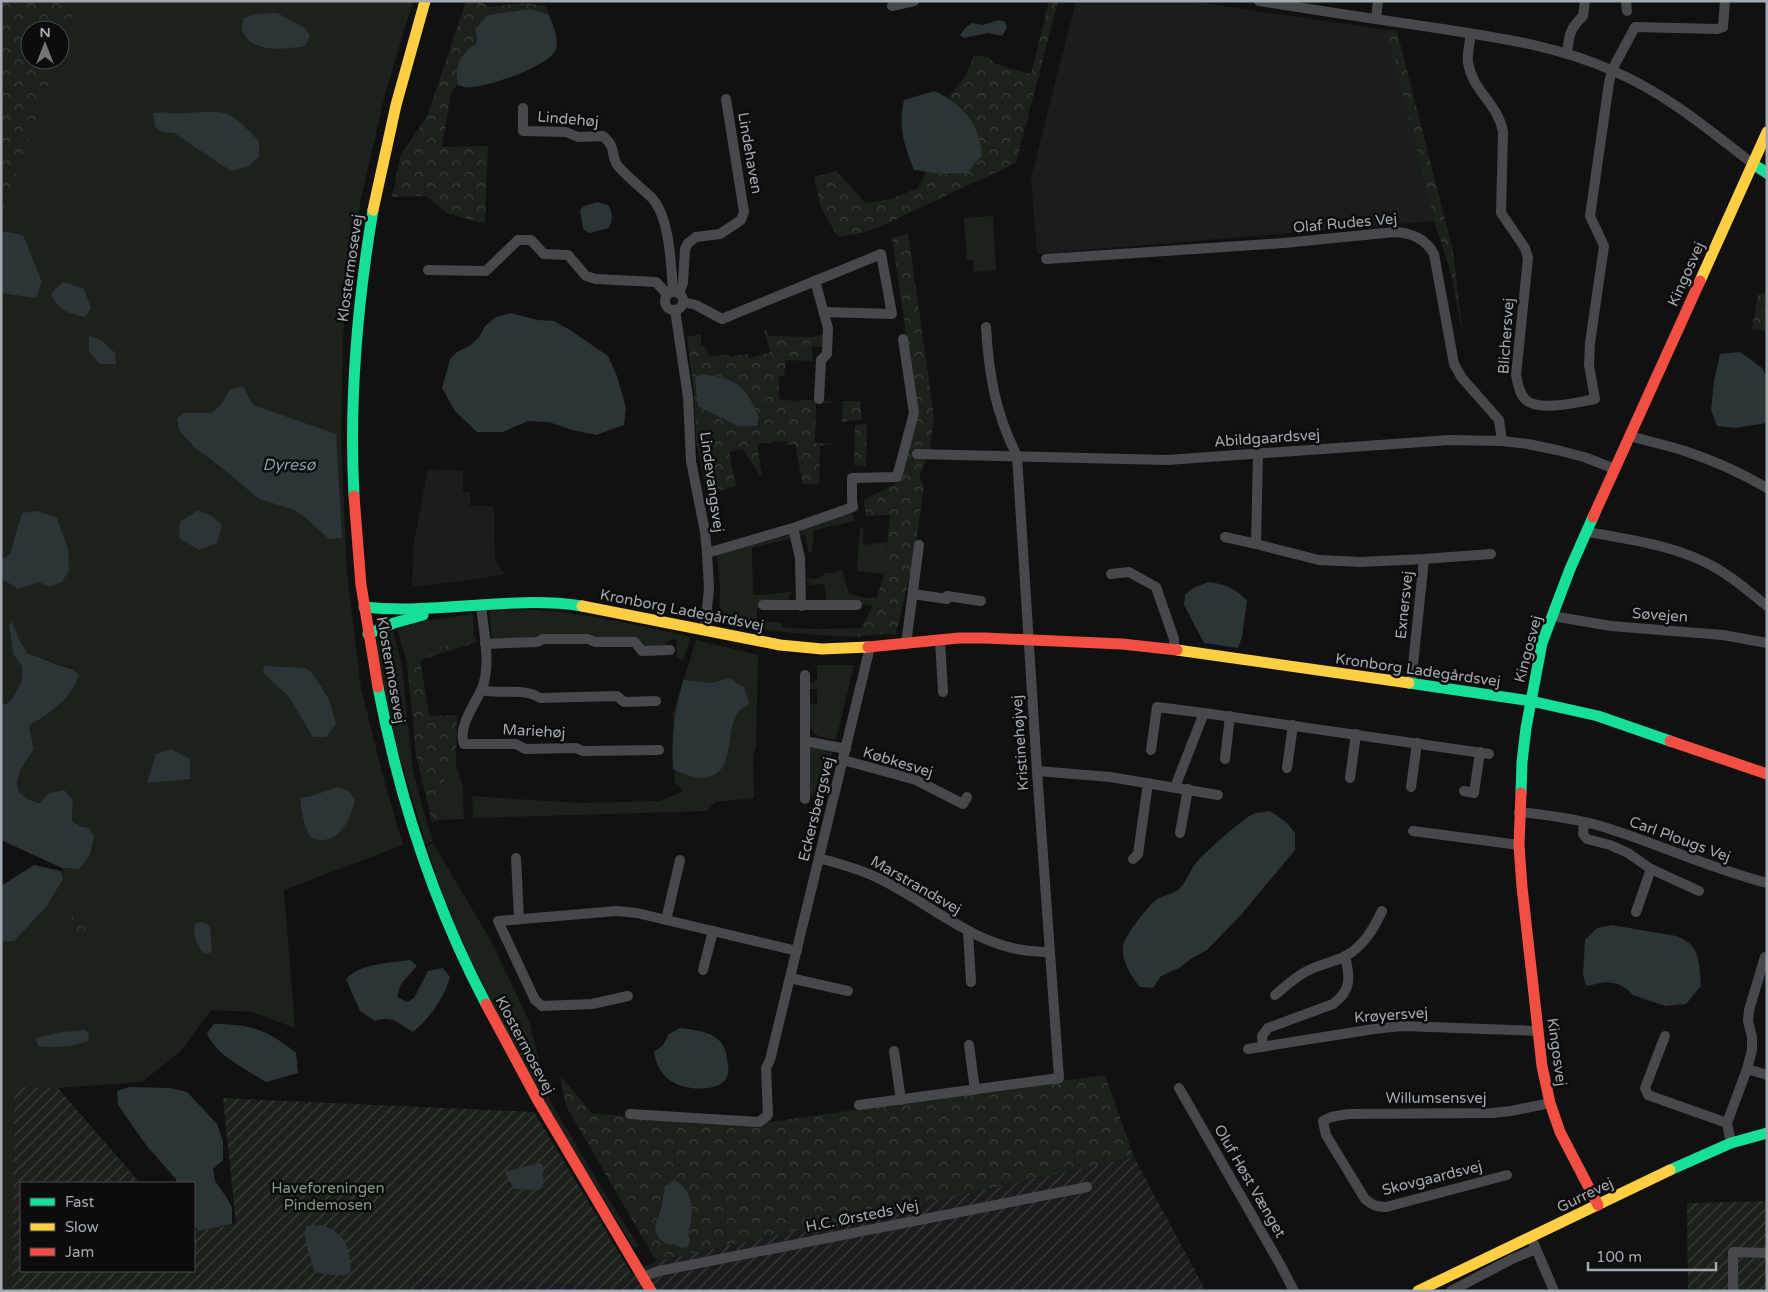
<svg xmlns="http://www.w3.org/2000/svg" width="1768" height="1292" font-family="'Varela Round',sans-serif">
<defs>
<pattern id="industrial-furrows" width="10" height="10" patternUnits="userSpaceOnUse" patternTransform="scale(1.25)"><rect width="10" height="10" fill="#1b1c1d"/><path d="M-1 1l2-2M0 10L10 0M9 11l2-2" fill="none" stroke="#393a3b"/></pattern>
<pattern id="forest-crowns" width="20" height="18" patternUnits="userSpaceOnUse" patternTransform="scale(1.25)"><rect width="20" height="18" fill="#1c211c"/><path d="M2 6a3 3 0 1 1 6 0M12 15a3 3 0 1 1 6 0" fill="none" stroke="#3a3f3b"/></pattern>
<pattern id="garden-furrows" width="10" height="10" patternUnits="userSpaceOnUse" patternTransform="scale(1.25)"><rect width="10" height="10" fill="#1c211c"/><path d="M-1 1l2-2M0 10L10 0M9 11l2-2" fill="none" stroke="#3a3f3b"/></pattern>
</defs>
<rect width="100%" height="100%" fill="#111112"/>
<g fill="#1b1c1d">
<path d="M1076,1H1189L1387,30L1434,221L1037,254L1031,177Z"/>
<path d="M428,469L463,471V492H470V506H494L495,557L498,565L505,574L473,580L412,587L413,547Z"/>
</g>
<path fill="url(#industrial-furrows)" d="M1134,1157L1206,1291H416L413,1277L603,1286L605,1290L656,1261Z"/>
<g fill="#1c211c">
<path d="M78,1H413L385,94L360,203L343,337L341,438L347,573L361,688L383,776L403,845L284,890L295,1028L252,1012L211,1010L181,1051L142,1082L58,1088H14L12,1291H1V942L14,940L47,906L63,879L62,868L79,869L89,828L79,826L72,821L73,800L49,793L39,803C2,793 20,770 34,749L29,726L61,704L72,667C56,665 44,657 28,654L20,641L12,622L9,624L13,654L22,667V681L11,700L6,704L1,703V217L57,60H60V53Z"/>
<path d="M993,216L996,270L974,272L973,260H967L964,218Z"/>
<path d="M849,513L853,515L855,521L814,530L812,551L809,554L805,535L799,536L798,532Z"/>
<path d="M860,527L863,528V545L887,542L884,574L857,571Z"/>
<path d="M790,535L792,538L752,548L753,595H765L794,591L789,596V602L757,608V620L781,623L783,628L820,629L861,628L856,637C810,635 765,632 719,622L720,590L717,555Z"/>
<path d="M842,569L849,594L867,598L877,597L873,606L857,603L827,602L824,584L811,585L805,578C813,579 819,580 825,573H834Z"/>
<path d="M535,610C588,613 639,626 691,637L683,660L677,657L676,639L668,641L665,645L645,646L636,637L594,638L591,634L539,635L536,638L492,640L489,611Z"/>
<path d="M473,614L474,636L419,654L407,663L397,629L418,622Z"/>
<path d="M393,631L402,665L413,770L422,806L433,841L426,844L394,737L375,643Z"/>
<path d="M696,640L758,655L756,748L753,755L754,798L715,802L707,811L473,818L472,796L578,803L660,801L683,791L675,783L673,713Z"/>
<path d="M817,665H854L836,740C807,735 810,732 810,704H817V689H810V683L817,680Z"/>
<path d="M813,747L833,750L821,799H816L809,793L808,749Z"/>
<path d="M456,765L463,788L464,819L439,820L438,789Z"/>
<path d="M433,843L491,941L514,989L529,1021L550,1101L607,1197L639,1246L634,1248C564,1134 493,1021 444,897C437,880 433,863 427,846Z"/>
</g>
<g fill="url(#forest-crowns)" fill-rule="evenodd">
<path d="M1,1H78L60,53V30H30V60H57L1,217Z"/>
<path d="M466,1H478L489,7L522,3L546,6L549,15L530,9L488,15L477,37L476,44C463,52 455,70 458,85L451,92L442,147L488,146L485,224L447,213L426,196L392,197L401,154L427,117Z"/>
<path d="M1049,1H1058L1016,163L877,228L861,233L838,237L821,208L814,177L836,171L866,203L891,199L918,188L926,172L951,175L966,113L949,97L966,75L974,55L988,57L996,64L1031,74Z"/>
<path d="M1387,30L1397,31L1453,251L1463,336L1450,269L1434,221Z"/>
<path d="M908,233L934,416L930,448L919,477L924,487L912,567L896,634H880L856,637L877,598L884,574L890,515L866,516L864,500L899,482L918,415L892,238Z"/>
<path d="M1767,292V331L1752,329L1758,295Z"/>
<path d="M764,330L767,331L769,336L813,337L824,334L823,347H812L813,361L786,360L784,376L779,377V399L797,402L800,400L831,401V403H816L815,443L835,444L820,446L819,484H803L795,444L787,445V441L782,443L781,441L757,444L762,476H760L743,449L729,452L736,486L707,495L696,439L694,393L687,337L701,334V347L705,346L709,357L729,354L730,357L747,354L749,358L769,353L770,351Z"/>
<path d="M843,401H860L862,419L842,422Z"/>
<path d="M867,424L866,466L854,465L855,425Z"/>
<path d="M474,636L478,642L420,660L429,716L457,715L456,765L438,789L439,820L432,822L416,755L407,663L419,654Z"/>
<path d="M76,912L87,915L88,927L83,935L76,937L71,933L70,918Z"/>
<path d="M560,1075L593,1114L754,1124L1105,1075L1134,1157L656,1261L566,1106ZM662,1206L691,1220L688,1235L677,1245L667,1244L657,1218Z"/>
</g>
<g fill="url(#garden-furrows)">
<path d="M14,1087L58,1088L140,1183H21V1271H194V1231L236,1224L223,1098L534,1112L633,1276L605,1290L603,1286L414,1277L416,1291H12Z"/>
<path d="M1767,1201V1291H1688L1687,1203Z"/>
</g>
<g fill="#2b3437">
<path d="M530,9L549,15C553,25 559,38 556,49C551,66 482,90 465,87C463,87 460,85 458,85C454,66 460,54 476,44L477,37L475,29L488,15Z"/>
<path d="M277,13L305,28L310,35L305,46C288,49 268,51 252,43C248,40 244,34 241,30L244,18L254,14Z"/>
<path d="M999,20L1005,22L1007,28L1002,36L988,33L964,38L960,35L966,27L972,23L983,25Z"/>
<path d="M934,91C963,103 979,124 982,155L967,173L941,174L914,170C904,145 898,127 904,100Z"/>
<path d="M164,112C182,117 215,107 230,115C240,121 250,132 259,141V157L247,167L231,171L174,133L162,132L155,127L153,113Z"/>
<path d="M597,202L608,205C613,213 613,219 609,228L589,233L583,229L580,210L584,206Z"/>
<path d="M1,231L23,235L42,282L36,298L1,293Z"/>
<path d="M64,282L84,289L91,308L85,317C68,313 59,311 51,294L59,285Z"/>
<path d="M510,313L538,320L554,321L570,330L608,356L617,376L626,408L624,425L596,435L572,430L549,422L528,421L503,432H477L455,411L442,388L450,359L457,352L471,345L480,336L485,326L496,317Z"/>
<path d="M89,336L101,340L115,353L116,364H100L89,352Z"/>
<path d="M1740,352L1762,368L1767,377V423L1735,428L1717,426L1711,410L1714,381L1720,354Z"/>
<path d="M700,374C736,378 744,384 759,417L757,426H738L698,406L695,380Z"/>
<path d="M243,387L253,405L336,434L342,538L329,539L306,518L295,510L259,499L226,471L194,447L179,430L177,418L184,413H211L221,405L230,389Z"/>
<path d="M198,510L212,516L222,525L217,543L199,550L179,538L180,522Z"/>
<path d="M37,511L57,518L68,549L69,570L62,582L49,587L39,582L18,589L1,578V560L10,554L22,513Z"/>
<path d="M1208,582C1225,584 1235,588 1247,601L1242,637L1238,648L1204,643L1184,605L1185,595L1193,588Z"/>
<path d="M12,622L20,641L28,654C39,656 47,661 56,664C67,668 70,666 79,675C71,700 51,712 29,726L34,749C20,769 2,794 39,803L49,793L64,790L73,800L72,821L79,826L89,828L94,836L90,855L79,869L62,868L1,840V703L6,704L11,700L22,681V667L13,654L9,624Z"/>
<path d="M264,666L306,668L312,673L329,699L336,724L326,737H313L289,697L263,672Z"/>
<path d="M729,678L744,687L749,704C745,707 739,709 737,714C726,731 734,764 714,775C700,782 686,775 673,769C671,735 675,713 683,680L712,683Z"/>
<path d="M171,749L190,759V779L147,783L156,754Z"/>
<path d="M338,787L349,791L355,800C351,817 341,842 319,840C316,840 312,838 309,835C304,826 301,807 300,797H308Z"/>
<path d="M1270,811L1286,822L1295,833V850L1240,916L1207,950L1192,958L1179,968L1161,976L1153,988L1140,987C1131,976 1119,958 1124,942C1127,934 1149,904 1156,900C1163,895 1173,895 1180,888C1187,881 1190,870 1196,863C1206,851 1238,823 1251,815C1256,812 1264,812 1270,811Z"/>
<path d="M34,865L61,871L63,879L47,906L14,941L1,942V886Z"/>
<path d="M201,922L210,926L212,952L205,954C196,946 193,935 195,924Z"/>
<path d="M1612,925L1676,936C1701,944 1699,964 1701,986L1686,1004L1665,1006L1633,995L1627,989L1618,984L1606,982L1586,986L1583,975L1585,940L1597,928Z"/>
<path d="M410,960L417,966L401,984L397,997L407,1002L414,998L428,971L443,968L450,977C444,998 430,1018 413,1032C400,1024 391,1014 375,1021L360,1011L346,979C361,963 390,963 410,960Z"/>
<path d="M214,1024C250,1024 268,1030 296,1053L298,1073L266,1082C247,1070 214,1054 207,1033Z"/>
<path d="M680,1028C707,1031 727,1034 728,1066C729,1072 728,1079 722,1083C708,1093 676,1089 665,1076C659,1070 655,1060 654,1052L663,1045L669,1034Z"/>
<path d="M86,1030L89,1036L88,1041C72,1047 54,1048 38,1046L36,1038L62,1032Z"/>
<path d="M130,1087L170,1088L187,1092L217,1124L223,1141V1160L213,1169L215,1181L227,1198L232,1208V1224L198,1231L194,1224V1183H177L176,1179L146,1145L118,1105L117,1091Z"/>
<path d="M539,1163L543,1164V1187L538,1190L515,1189L508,1179L505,1172Z"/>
<path d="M675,1180C690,1189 694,1204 691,1221C690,1228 687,1233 690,1240L688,1247L681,1248L677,1245L667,1244L659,1239L655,1230C656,1221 660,1213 662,1205C664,1193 663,1187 675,1180Z"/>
<path d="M322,1225C346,1234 350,1247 351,1272L346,1275H332L315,1272C310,1257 303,1242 306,1226Z"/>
</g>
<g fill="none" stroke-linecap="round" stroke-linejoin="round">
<g stroke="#46484b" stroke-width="10">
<path d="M1259,1C1320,11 1381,20 1443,29C1500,38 1558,46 1611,70C1664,92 1708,129 1753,164"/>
<path d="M1626,1L1627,11"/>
<path d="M892,6L914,1"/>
<path d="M1376,19L1378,1"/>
<path d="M1471,34C1470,42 1467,53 1468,62C1472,91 1498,103 1503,132L1501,213L1525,248L1528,258L1516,375C1518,384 1519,394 1526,400C1539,412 1578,402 1595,399L1589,365L1590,343L1604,246L1590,216L1609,83L1612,70L1635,27L1717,29L1723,27L1725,1"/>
<path d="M1567,54C1569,36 1569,29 1583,16L1585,1"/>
<path d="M523,108V131L566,132L578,137L603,136C617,149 610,150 616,163C620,171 644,190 652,198C670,218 671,265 673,291"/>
<path d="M1046,259L1284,243L1395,232C1412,233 1426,239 1434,254L1454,364L1462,378L1499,420L1502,441"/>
<path d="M428,270L486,271L518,240H531L544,254L568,255L586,276L596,279L656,282L667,294"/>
<path d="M815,281L881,254L892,314L824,312"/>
<circle cx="674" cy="301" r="9"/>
<path d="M679,293L683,283L685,249L688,243L696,237L720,234L741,220L744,212L726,99"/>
<path d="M683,302L696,305L722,319L815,281L828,328L827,354L821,360L819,399"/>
<path d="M675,310L688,397L691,461L705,532L707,553L709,588L705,630"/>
<path d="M1630,436C1647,441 1665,445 1682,450C1712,460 1740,472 1767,488"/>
<path d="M917,454L1167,460L1450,440L1502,441L1528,444L1557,450L1584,457L1615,469"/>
<path d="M1258,454L1256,544L1319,560L1361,562L1424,559L1491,554"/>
<path d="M793,528L800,558L801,606"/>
<path d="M1587,532C1634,540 1687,547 1727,575C1741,584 1754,596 1767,606"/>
<path d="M1225,537L1256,544"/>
<path d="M707,553L793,528L853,507L852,501V478L897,477L914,413L903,339"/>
<path d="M1111,574L1129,572L1156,587L1174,639V650"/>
<path d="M913,594L947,599V596L981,601"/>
<path d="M481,604C483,630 491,660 483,686C477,702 457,726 464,744H516L525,749L576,748L583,751L659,750"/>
<path d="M763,605H857"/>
<path d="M1552,616L1611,626L1723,635L1767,643"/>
<path d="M940,640L943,692"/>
<path d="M485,644L537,642L543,639H588L595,642H635L642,651L670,650"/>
<path d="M906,644L919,545"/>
<path d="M805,675V799"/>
<path d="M1411,684L1424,559"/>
<path d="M481,690C500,695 524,687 540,698L617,696L624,702L656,701"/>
<path d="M805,741L846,749"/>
<path d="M1151,750L1157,707L1204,713"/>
<path d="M1225,759L1230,716"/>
<path d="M843,760L916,780L963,804L967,797"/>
<path d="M1287,768L1293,725"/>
<path d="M1037,771L1110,777L1218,795"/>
<path d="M1350,778L1356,734"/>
<path d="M1175,787L1204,713L1489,754"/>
<path d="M1411,787L1417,743"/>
<path d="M1464,791L1474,793L1480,752"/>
<path d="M1519,812C1548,815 1579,819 1607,828C1661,845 1712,869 1767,883"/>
<path d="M1584,822L1583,834L1587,839L1610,845L1628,853L1651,869L1699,891"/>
<path d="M1413,831L1519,845"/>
<path d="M1180,833L1188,789"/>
<path d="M516,858L519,919"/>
<path d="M819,858C840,864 861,869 880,879C937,907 982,954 1049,952"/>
<path d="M1133,859L1138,854L1148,783"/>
<path d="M1636,912L1651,869"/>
<path d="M666,920L680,860"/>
<path d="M968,932L971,982"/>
<path d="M703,970L713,931"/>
<path d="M790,978L848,991"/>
<path d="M1275,995C1286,986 1296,976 1309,970C1321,964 1334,962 1346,956C1364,945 1373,930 1382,911"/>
<path d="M628,996L592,1004L542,1006L535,1000L498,921L617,911L637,913L797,951"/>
<path d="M1665,1036L1645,1088L1648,1095L1727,1123"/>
<path d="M969,1045L975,1090"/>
<path d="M1263,1047L1262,1036L1268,1028L1333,1004C1352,990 1350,977 1345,956"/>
<path d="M1248,1049L1374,1029L1402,1026L1538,1031"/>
<path d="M894,1051L901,1100"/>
<path d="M1747,1069L1767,1075"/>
<path d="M1179,1088L1281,1266L1294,1291"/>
<path d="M859,1105L1059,1078L1037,771L1017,456C995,412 989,375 986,327"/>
<path d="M630,1114L759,1122L768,1115L766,1068L770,1060L870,647"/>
<path d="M1731,1143L1727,1123L1747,1069L1752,1050V1037L1748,1021L1749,1010L1765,957"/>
<path d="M1507,1175L1386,1207C1377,1207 1372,1205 1365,1199L1326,1135L1323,1121L1331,1117L1348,1114L1492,1113L1511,1111L1550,1103"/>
<path d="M1534,1244L1554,1291"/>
<path d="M642,1277L659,1271L1087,1187"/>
<path d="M1451,1291L1512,1259L1536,1249"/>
<path d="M1733,1291V1252L1767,1253"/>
</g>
<g stroke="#16e098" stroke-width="11">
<path d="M1753,164L1767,173"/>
<path d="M354,496C349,400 357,305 373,210"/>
<path d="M364,607C437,615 510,595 582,606"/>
<path d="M368,634L394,623L423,615"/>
<path d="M1409,683L1531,701L1598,716L1670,741"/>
<path d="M378,687C399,798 434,905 486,1004"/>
<path d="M1521,793L1522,762L1526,728L1542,643L1570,569L1593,517"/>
<path d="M1670,1170L1731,1143L1767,1133"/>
</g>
<g stroke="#ffcf43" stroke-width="11">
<path d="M373,210L396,105L425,1"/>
<path d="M1700,281L1767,132"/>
<path d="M582,606L780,645L822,649L868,647"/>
<path d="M1177,650L1409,683"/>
<path d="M1418,1291L1670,1170"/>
</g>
<g stroke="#f24e42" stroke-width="11">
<path d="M354,496L361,585L378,687"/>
<path d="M1593,517L1700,281"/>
<path d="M868,647L959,638H985L1122,644L1177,650"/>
<path d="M1670,741L1767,774"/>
<path d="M1521,793L1519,845L1522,887L1542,1066L1550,1103L1560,1132L1598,1205"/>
<path d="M486,1004L537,1099L651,1291"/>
</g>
</g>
<g text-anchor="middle" stroke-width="5" stroke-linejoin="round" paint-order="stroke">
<g font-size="15" fill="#a4aab1" stroke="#0c0c0d">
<text transform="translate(568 119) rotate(5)" y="5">Lindehøj</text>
<text transform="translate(750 153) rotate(80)" y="5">Lindehaven</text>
<text transform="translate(1345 223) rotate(-5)" y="5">Olaf Rudes Vej</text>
<text transform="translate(350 268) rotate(-82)" y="5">Klostermosevej</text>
<text transform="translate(1686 274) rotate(-66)" y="5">Kingosvej</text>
<text transform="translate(1506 336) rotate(-86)" y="5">Blichersvej</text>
<text transform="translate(1267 438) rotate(-4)" y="5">Abildgaardsvej</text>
<text transform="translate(712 482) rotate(82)" y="5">Lindevangsvej</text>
<text transform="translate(1404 605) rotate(-84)" y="5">Exnersvej</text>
<text transform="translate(682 610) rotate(11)" y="5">Kronborg Ladegårdsvej</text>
<text transform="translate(1660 615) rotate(4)" y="5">Søvejen</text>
<text transform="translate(1528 649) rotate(-75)" y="5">Kingosvej</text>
<text transform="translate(391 670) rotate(80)" y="5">Klostermosevej</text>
<text transform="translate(1418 670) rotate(8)" y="5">Kronborg Ladegårdsvej</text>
<text transform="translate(534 731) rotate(3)" y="5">Mariehøj</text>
<text transform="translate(1020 743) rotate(-94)" y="5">Kristinehøjvej</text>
<text transform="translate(898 762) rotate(17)" y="5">Købkesvej</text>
<text transform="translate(816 809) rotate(-76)" y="5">Eckersbergsvej</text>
<text transform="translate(1680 839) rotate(20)" y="5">Carl Plougs Vej</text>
<text transform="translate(916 885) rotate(30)" y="5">Marstrandsvej</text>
<text transform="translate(1391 1015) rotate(-4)" y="5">Krøyersvej</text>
<text transform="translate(525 1045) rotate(62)" y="5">Klostermosevej</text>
<text transform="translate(1557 1052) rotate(82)" y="5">Kingosvej</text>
<text x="1436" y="1103">Willumsensvej</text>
<text transform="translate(1432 1178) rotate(-14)" y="5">Skovgaardsvej</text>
<text transform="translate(1250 1181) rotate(60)" y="5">Oluf Høst Vænget</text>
<text transform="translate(1585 1195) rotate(-26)" y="5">Gurrevej</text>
<text transform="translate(862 1216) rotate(-11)" y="5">H.C. Ørsteds Vej</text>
</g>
<g font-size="15" fill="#7f9a7e" stroke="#0c0c0d">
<text x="328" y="1193">Haveforeningen<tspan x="328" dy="17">Pindemosen</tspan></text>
</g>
<g font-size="16" font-style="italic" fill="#7f9aa9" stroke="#0c0c0d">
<text x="289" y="470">Dyresø</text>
</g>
</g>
<rect width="1768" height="1292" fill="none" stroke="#a4aab1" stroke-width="5"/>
<rect x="20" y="1182" width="175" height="90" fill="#0c0c0d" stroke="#494b4f"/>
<rect x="30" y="1198" width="25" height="8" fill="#16e098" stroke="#494b4f"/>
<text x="65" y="1207" font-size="15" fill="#a4aab1">Fast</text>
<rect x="30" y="1223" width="25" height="8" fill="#ffcf43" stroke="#494b4f"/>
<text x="65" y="1232" font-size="15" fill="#a4aab1">Slow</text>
<rect x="30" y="1248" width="25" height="8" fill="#f24e42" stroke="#494b4f"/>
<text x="65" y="1257" font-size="15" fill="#a4aab1">Jam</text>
<g transform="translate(45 45)"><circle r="24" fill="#0c0c0d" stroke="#494b4f"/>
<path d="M0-4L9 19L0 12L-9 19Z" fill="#717479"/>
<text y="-8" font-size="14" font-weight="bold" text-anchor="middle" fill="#a4aab1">N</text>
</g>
<path d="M1588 1262v8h128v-8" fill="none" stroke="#a4aab1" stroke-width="2.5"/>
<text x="1596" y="1262" font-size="15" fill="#a4aab1" stroke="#0c0c0d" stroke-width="4" paint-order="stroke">100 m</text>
</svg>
